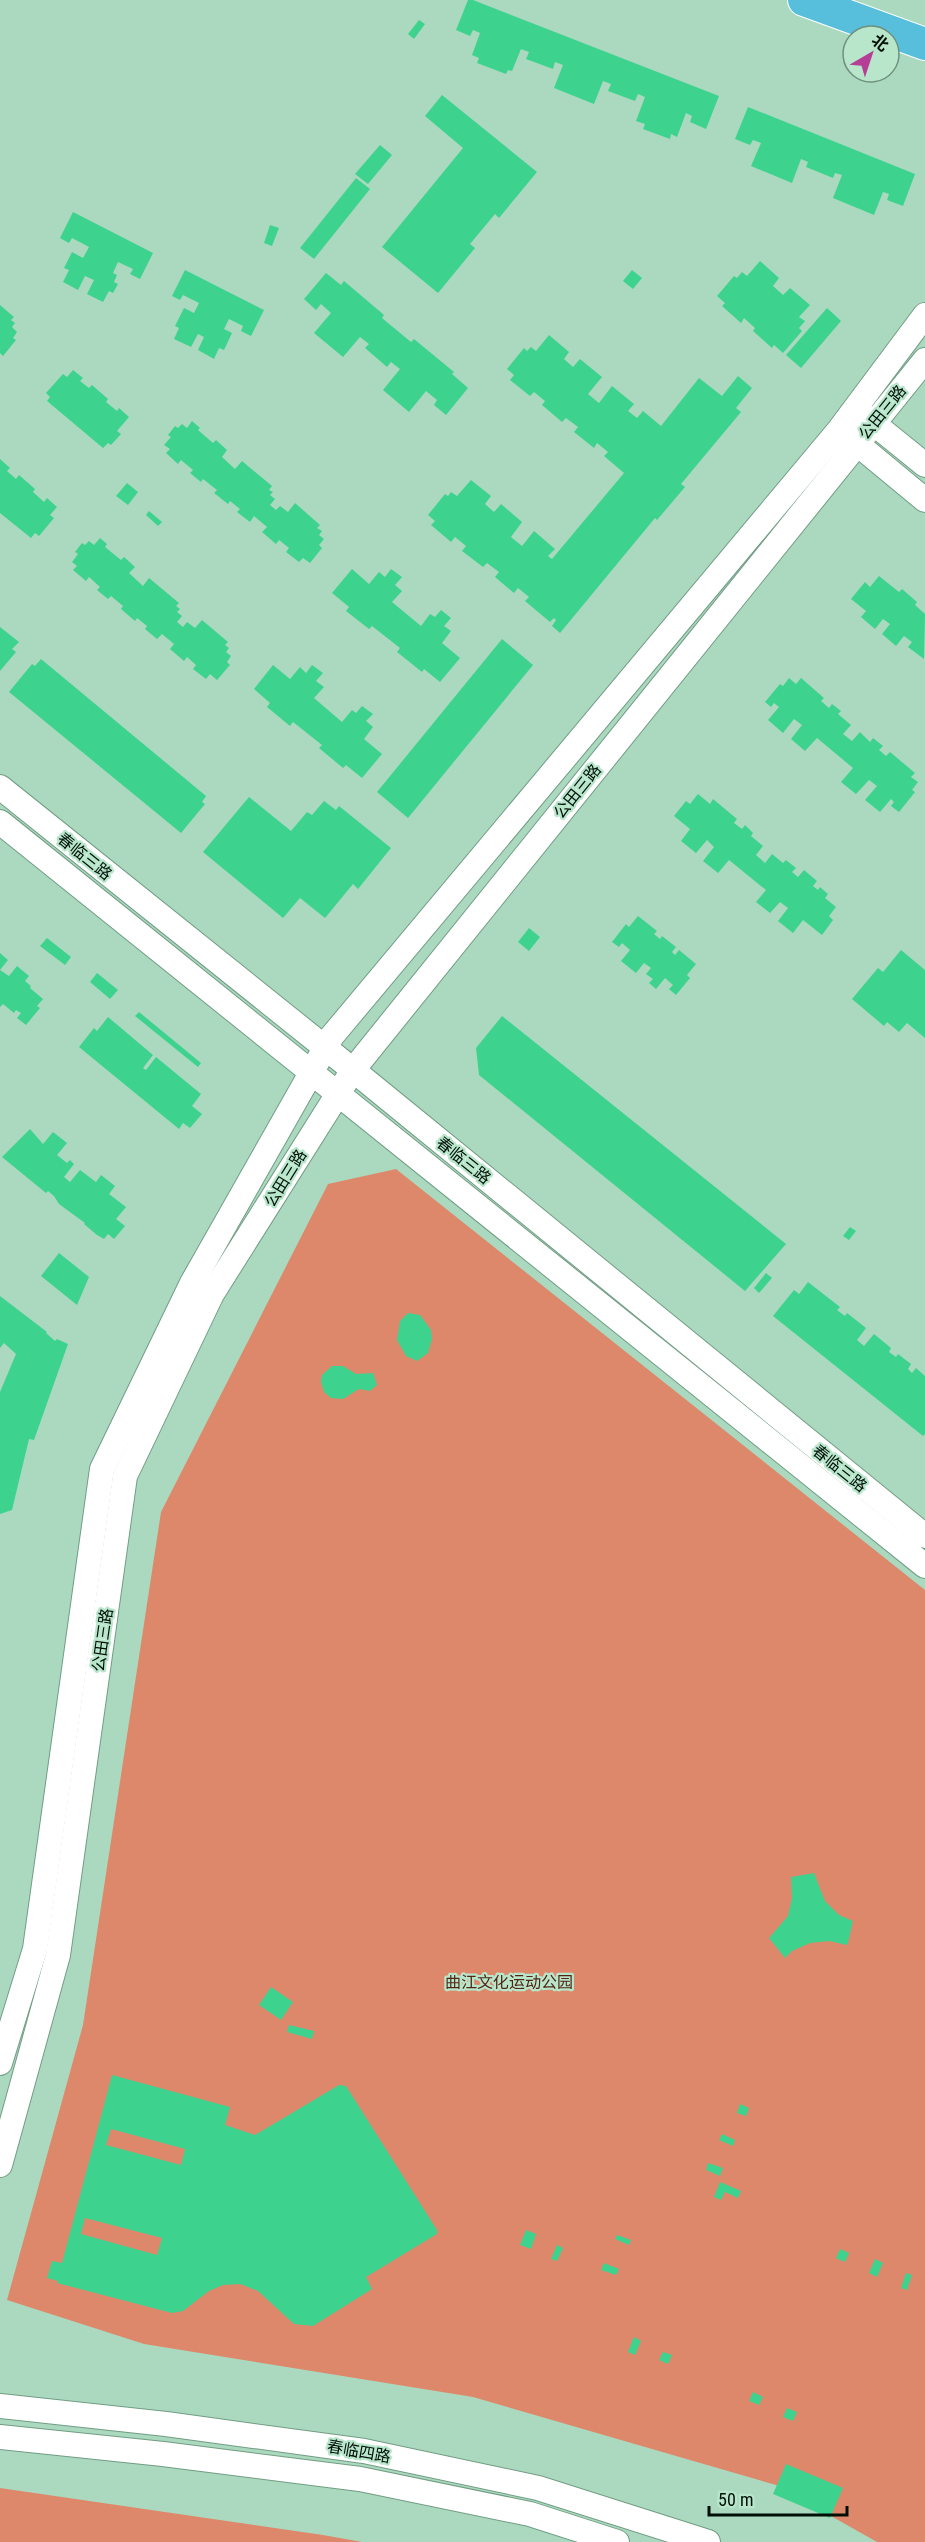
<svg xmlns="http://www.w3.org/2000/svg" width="925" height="2542" font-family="'Roboto Condensed','Noto Sans SC',sans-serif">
<rect width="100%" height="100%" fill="#abd9bf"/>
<g fill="#de886b">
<path d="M396,1169L925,1590V2542H877L776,2485L473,2397L144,2344L7,2300L83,2025L161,1512L328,1184Z"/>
<path d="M0,2488L323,2535L362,2542H0Z"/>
</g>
<g fill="#3ed28f" fill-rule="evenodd">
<path d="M468,0H473L719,96L706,129L690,122L692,116L686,113L677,137L671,134L670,139L643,129L645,124L636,121L645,97L638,94L635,101L608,91L611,84L603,81L594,104L554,88L563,65L555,62L553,69L526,59L529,52L521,49L512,71L508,70L506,74L477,63L479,58L472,55L480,33L473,30L470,36L456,30Z"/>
<path d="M419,20L425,24L414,39L408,34Z"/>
<path d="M442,95L537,172L499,218L495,214L470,244L475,248L438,293L382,247L463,148L425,116Z"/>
<path d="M748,107L915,174L903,206L887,200L889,194L883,192L874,215L833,198L842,175L835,173L833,178L806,167L808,162L801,159L792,183L751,166L761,143L753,140L750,145L735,139Z"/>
<path d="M380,145L392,155L368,184L355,174Z"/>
<path d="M356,178L370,189L314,259L300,248Z"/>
<path d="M73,212L153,253L140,279L130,274L133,269L118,262L113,273L117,275L114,282L118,284L113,293L109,291L103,302L87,294L94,280L85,276L78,290L63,282L69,270L64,268L72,252L83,258L89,247L72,238L69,243L60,238Z"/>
<path d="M270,225L279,228L272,246L264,243Z"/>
<path d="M760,261L779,278L773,286L783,295L790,288L810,305L799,317L805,321L799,328L802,331L783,353L774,345L772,348L753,331L755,328L744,318L741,323L722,306L725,303L717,296L734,276L737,278L742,272L747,276Z"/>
<path d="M185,270L264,310L251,336L241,331L243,326L229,319L224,329L232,333L224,350L219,348L214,359L198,350L204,337L198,334L191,347L174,339L179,328L175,326L184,308L194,313L199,303L183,295L180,300L172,296Z"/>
<path d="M632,270L642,278L633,289L623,281Z"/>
<path d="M326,273L341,285L344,281L384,315L382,318L411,342L414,339L454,372L452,374L468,388L446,415L434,405L437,400L426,391L409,412L383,390L400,369L391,362L387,367L365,348L369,344L360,337L343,357L314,333L331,313L321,304L316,310L304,299Z"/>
<path d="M0,305L14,317L11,320L15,323L12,327L17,332L13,338L16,340L3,356L0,353Z"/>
<path d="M827,308L841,321L801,368L786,355Z"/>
<path d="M549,335L569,352L564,359L573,367L580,359L602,377L588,394L599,403L612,386L634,404L628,411L637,418L643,411L661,426L699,378L722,396L738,376L752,388L736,408L741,412L681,484L685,487L657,520L655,518L560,633L552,626L556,620L554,618L550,622L525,601L529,597L518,588L514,593L495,577L499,572L487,563L483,567L462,551L466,546L455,537L451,542L431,525L435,521L428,515L445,494L448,496L451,492L457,496L471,480L491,496L485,504L494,512L501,504L522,522L511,537L522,546L534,531L555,549L548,556L552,559L624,473L604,456L608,452L597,443L594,448L574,432L578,427L566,418L562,422L542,405L545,401L534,392L530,396L510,380L514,375L507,369L524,348L527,351L531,347L536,351Z"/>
<path d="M73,370L83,378L80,381L89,388L92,385L108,399L106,402L117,411L119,408L129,417L117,431L121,434L111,445L108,443L103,448L47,401L50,397L46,393L63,374L67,377Z"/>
<path d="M192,421L200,428L198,430L213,443L216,440L227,450L222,457L235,469L242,461L272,486L269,490L273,492L270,495L275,499L270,505L276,510L280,506L288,512L295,503L320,525L317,528L322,531L319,535L324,539L319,545L322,548L310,563L303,558L299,562L286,552L289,548L279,540L276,544L262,532L267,527L254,516L250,522L237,512L240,509L230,501L228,504L214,493L217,490L203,479L201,482L190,473L193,470L181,460L178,464L166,453L170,449L164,445L171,437L168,435L175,426L178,428L182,424L187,428Z"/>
<path d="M0,459L10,468L7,471L16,479L19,475L35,489L33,492L44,502L47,498L57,507L50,515L54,518L39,536L35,533L31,538L0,513Z"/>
<path d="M127,483L138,492L128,505L116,496Z"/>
<path d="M149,511L162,522L158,526L146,515Z"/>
<path d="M100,538L107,544L105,547L121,560L124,557L135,567L129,573L143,586L149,578L179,603L176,606L180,609L177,612L182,616L177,622L183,627L187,622L195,628L202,620L228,642L225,645L229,648L226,652L231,656L227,662L230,665L217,680L210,674L206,679L193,669L196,665L187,657L184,661L170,649L174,644L162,634L157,639L145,629L147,626L137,618L135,621L121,609L123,606L111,596L108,599L97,590L100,587L89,577L86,581L73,570L77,566L72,562L78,554L75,552L82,543L85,545L89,541L94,545Z"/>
<path d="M352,569L369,584L379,572L385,577L391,569L402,577L395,585L402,591L392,602L421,626L430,614L435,617L441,610L451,618L444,626L451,631L442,643L460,658L440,682L424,669L422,672L397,652L400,648L372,626L369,629L346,611L349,607L332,593Z"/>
<path d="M879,576L899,592L902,589L917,602L915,605L925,614L924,659L908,647L912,642L904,636L896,646L882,634L890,624L883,619L875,629L861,617L866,611L851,599L865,582L870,587Z"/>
<path d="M0,627L19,642L12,649L16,652L0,671Z"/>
<path d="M502,639L533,665L408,818L377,792Z"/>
<path d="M41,659L206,796L202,802L205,804L181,833L9,692L32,664L35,666Z"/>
<path d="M273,665L290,679L300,667L306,673L312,665L323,673L316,681L324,687L314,698L342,722L352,710L356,713L362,706L373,714L366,721L373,727L364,739L382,754L362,778L346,765L343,768L319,748L322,745L293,722L290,726L267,707L270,703L254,689Z"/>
<path d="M789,678L796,684L801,678L824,698L821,701L829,708L832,704L841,711L838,714L851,725L843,734L852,741L860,732L870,742L873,738L883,746L879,750L886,756L890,752L915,773L911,777L918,782L912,790L915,792L899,812L891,806L894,802L891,799L880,812L865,800L877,786L869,780L856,794L841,782L853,768L817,738L805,751L791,739L802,725L794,719L783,733L768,720L779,707L774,703L771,707L765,702L780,684L783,686Z"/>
<path d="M698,794L710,804L713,799L737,819L734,823L742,829L745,825L753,833L751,836L763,846L756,855L765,863L772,854L783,863L786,860L796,868L792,872L798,877L804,870L817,881L813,886L818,890L820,887L828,894L825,898L836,907L829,916L833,920L822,935L803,920L793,933L778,921L788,908L780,902L770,913L756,902L766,890L729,860L718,873L703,861L714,847L707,840L696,853L681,841L690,829L674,816L686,801L690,804Z"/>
<path d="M249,797L291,831L307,812L312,815L324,801L336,810L339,806L391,848L358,889L353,884L325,918L300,898L283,918L203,852Z"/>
<path d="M638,916L657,931L654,934L660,939L662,936L676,947L672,952L675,955L679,950L696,964L687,975L690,978L676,995L669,989L673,985L665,978L656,989L649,983L653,979L646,974L651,968L644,963L636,973L621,961L630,950L622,943L619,947L612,942L626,924L629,927Z"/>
<path d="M529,928L540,937L529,951L518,942Z"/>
<path d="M47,938L71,957L65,965L40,946Z"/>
<path d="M901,950L925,970V1038L907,1023L899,1032L887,1022L884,1026L852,999L878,968L883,972Z"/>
<path d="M0,953L8,960L0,970L9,976L17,966L29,976L25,981L31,986L30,988L43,999L37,1006L40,1008L26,1025L17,1018L21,1013L16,1010L14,1013L3,1004L0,1007Z"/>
<path d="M97,973L118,990L110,999L90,982Z"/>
<path d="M139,1012L201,1063L198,1067L135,1016Z"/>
<path d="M502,1016L786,1244L745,1291L479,1075L476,1048Z"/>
<path d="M108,1017L153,1055L143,1068L146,1070L156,1057L201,1094L192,1106L202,1114L190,1128L183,1123L179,1129L79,1047L94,1028L97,1031Z"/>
<path d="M30,1129L43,1144L53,1132L67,1143L57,1155L67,1163L70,1160L74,1164L64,1177L70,1182L80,1170L96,1182L101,1175L115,1186L109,1194L126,1207L116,1219L125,1226L114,1239L108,1234L104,1239L97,1235L84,1224L85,1223L59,1204L54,1196L48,1191L46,1193L2,1157Z"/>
<path d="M850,1227L856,1231L849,1240L843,1236Z"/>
<path d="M59,1253L89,1277L77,1305L41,1276Z"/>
<path d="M766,1273L772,1278L759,1293L754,1288Z"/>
<path d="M808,1282L840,1307L837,1310L845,1316L847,1313L866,1328L857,1340L864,1346L874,1334L891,1348L889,1352L896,1357L898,1354L911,1364L908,1369L912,1373L916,1368L925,1376V1434L923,1436L773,1316L794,1290L799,1294Z"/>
<path d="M0,1296L47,1332L46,1333L55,1341L57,1339L68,1344L34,1440L29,1439L12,1510L0,1514V1392L16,1354L4,1343L0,1348Z"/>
<path d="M408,1313L420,1315L431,1330L432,1339L428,1353L417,1361L406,1356L397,1340L400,1321Z"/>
<path d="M332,1366H343L356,1374L373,1373L377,1385L370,1391L359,1389L343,1399L331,1398L324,1392L321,1382L322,1375Z"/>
<path d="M814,1873L825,1901L839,1915L853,1921L848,1943L847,1945L829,1941L810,1943L792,1951L785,1958L769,1938L788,1916L792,1898L791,1877Z"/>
<path d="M271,1987L293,2002L281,2020L259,2005Z"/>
<path d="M289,2025L314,2031L312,2039L287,2032Z"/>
<path d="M112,2075L230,2107L225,2125L255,2135L339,2085L346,2086L437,2230V2234L366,2277L372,2289L313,2326L294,2324L258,2291L240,2284L223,2285L209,2291L183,2311L172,2313L57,2283L58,2281L47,2278L52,2261L62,2263ZM111,2129L185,2149L181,2165L106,2145ZM85,2218L162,2238L157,2255L81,2234Z"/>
<path d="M740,2104L749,2108L746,2116L737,2113Z"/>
<path d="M722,2134L735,2140L733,2146L719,2140Z"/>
<path d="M708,2163L723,2168L720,2176L706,2170Z"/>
<path d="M720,2182L741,2191L738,2198L725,2192L721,2200L714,2197Z"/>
<path d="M526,2230L536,2234L531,2249L520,2245Z"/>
<path d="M617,2235L631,2240L629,2245L615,2239Z"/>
<path d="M557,2245L563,2248L557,2261L551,2259Z"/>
<path d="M840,2249L849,2253L845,2262L836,2258Z"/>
<path d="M875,2259L883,2263L877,2277L869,2273Z"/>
<path d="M604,2263L619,2269L616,2275L601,2270Z"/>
<path d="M906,2273L912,2275L907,2290L901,2288Z"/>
<path d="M634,2337L641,2341L635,2355L628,2352Z"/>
<path d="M663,2352L672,2355L668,2364L659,2360Z"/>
<path d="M753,2392L763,2397L759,2405L749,2401Z"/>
<path d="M787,2408L797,2412L793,2421L783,2417Z"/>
<path d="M786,2464L843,2488L830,2518L773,2494Z"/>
</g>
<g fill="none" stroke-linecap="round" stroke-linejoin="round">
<g stroke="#719d84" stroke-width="26">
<g id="secondary">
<path d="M862,414L925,465"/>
<path d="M844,433L925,500"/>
<path d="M0,787L353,1070L925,1536"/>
<path d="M0,822L925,1566"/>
<path d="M0,2063L35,1949L102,1469L192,1283L332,1036L839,430L925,315"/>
<path d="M0,2165L58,1955L125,1476L212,1294L353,1070L925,360"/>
<path d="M0,2406L166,2424L364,2451L538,2488L708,2542"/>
<path d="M0,2437L163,2454L360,2479L530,2514L617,2542"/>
</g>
</g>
<g stroke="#fff" stroke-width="34">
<path id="highway" d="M804,0L925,44"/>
</g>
<use href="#secondary" stroke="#fff" stroke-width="24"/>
<use href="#highway" stroke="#57bedb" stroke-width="32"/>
</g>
<g text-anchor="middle" stroke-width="4.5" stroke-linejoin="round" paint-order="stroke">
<g font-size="16" fill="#010f07" stroke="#b8e6cb">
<text transform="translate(882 412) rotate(-51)" y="6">公田三路</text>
<text transform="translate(577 791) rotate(-51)" y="6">公田三路</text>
<text transform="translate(85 856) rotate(39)" y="6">春临三路</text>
<text transform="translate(464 1160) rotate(39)" y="6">春临三路</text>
<text transform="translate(285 1178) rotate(-58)" y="6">公田三路</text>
<text transform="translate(840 1468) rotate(39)" y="6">春临三路</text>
<text transform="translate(102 1640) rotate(-82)" y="6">公田三路</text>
<text transform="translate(359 2451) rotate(10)" y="6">春临四路</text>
</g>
<g font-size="16" fill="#522414" stroke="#b8e6cb">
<text x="509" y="1988">曲江文化运动公园</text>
</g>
</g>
<g transform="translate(871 54) rotate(39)"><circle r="28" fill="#b8e6cb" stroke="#6f907d" stroke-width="1.5"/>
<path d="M0-4.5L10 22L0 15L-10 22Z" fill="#b53f97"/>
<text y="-9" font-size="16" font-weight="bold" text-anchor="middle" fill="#010f07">北</text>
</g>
<path d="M709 2506v9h138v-9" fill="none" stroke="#010f07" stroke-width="3"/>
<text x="718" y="2506" font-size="18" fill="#010f07" stroke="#b8e6cb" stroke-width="4.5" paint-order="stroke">50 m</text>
</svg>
